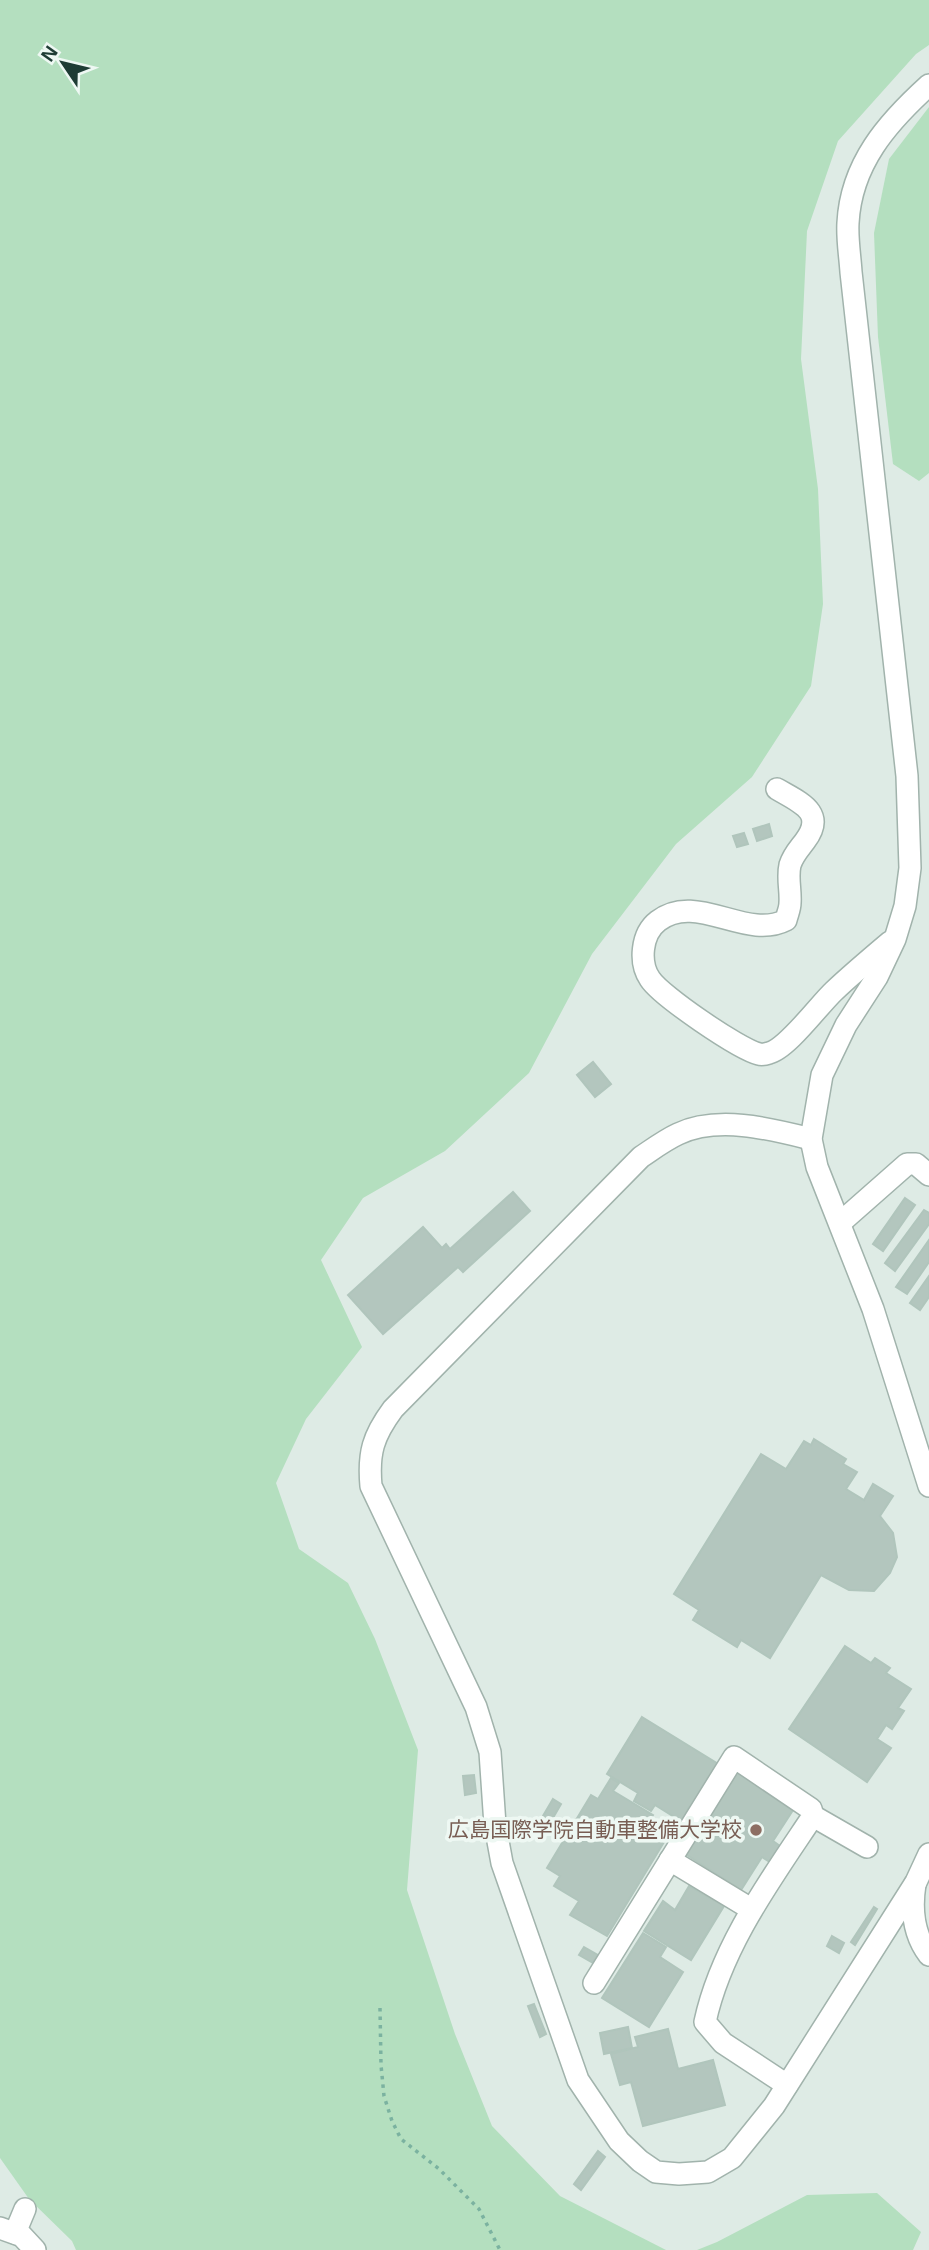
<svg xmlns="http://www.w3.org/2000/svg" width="929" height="2250" font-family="Arial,'Noto Sans JP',sans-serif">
<rect width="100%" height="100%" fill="#deebe5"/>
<g fill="#b4dfbf">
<path d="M0,0H929V45L916,54L838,141L807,231L801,359L818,489L823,604L811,686L752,777L676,844L592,954L529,1073L445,1151L363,1198L321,1260L362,1347L306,1419L276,1483L299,1549L348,1583L375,1639L418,1750L407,1890L455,2034L492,2126L560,2196L666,2250H76L72,2241L29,2199L0,2158Z"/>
<path d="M929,107V473L919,481L893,464L878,337L874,233L889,159Z"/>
<path d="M877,2193L921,2232L913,2250H697L717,2242L807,2195Z"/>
</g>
<g fill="#b3c6be" stroke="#b0c5bc" stroke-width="2">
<path d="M769,824L772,836L757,841L753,829Z"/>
<path d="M744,833L748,844L737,847L733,836Z"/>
<path d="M593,1062L611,1084L595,1097L577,1075Z"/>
<path d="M513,1192L530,1211L463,1272L458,1267L383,1334L348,1295L423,1227L442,1248L446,1244L450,1249Z"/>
<path d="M905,1198L915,1205L883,1251L873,1244Z"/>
<path d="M924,1210L929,1213V1224L895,1271L885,1263Z"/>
<path d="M929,1240V1262L907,1294L896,1287Z"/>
<path d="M929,1276V1297L920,1310L910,1303Z"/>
<path d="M814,1439L846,1459L843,1464L857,1472L846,1489L864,1500L873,1484L893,1496L880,1516L893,1533L897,1557L890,1573L874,1591L849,1590L821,1575L770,1658L741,1640L737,1647L693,1620L699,1610L674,1594L761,1454L786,1469L804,1441L811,1445Z"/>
<path d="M845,1646L871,1663L875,1658L890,1668L886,1673L911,1689L898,1708L904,1711L892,1729L886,1725L877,1739L891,1748L867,1782L789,1729Z"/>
<path d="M642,1717L720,1765L693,1809L689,1807L686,1813L703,1824L684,1823L655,1805L651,1811L634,1801L638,1793L607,1774Z"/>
<path d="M738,1770L795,1807L773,1841L780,1846L770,1862L762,1857L741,1890L684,1853Z"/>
<path d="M474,1775L476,1793L465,1795L463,1776Z"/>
<path d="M611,1778L619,1783L613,1791L653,1815L645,1830L664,1842L607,1936L570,1915L579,1901L554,1886L560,1876L547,1868L591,1795L598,1799Z"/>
<path d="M553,1799L561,1804L546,1830L537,1826Z"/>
<path d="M689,1886L724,1906L691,1960L644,1931L663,1901L675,1910Z"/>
<path d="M874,1907L877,1909L855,1945L851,1942Z"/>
<path d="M643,1933L666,1947L660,1957L683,1972L649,2027L602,1998Z"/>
<path d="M832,1936L844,1943L839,1953L827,1946Z"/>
<path d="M584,1947L598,1955L593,1963L579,1955Z"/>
<path d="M534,2004L546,2034L540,2037L528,2006Z"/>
<path d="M628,2027L632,2048L604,2054L600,2033Z"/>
<path d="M668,2029L678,2069L713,2060L725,2105L643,2126L631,2082L620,2085L611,2054L638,2047L635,2037Z"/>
<path d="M598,2151L605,2157L581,2190L574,2184Z"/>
</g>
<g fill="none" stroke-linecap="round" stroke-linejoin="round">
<g stroke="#a1b3ac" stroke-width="24">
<g id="minor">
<path d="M929,85C887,123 851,164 848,223C847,239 850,256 851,272L907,776L910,868L905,906L895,939L877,977L846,1025L822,1075L811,1139L817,1167L873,1309L929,1486"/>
<path d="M777,789C799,802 827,812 805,841C799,849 793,855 790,865C787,878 791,890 790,903C790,909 787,915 786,920C746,941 696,891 658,921C641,934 639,963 650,979C661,996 739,1049 759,1054C762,1055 766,1054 769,1053C787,1049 819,1005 834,991C852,974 871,958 890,942"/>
<path d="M811,1139C771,1129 718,1115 678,1134C665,1140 653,1149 641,1157L393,1409C373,1436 368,1453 371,1486L476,1707L490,1752L495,1825L502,1863L578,2080L619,2141L640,2161L656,2172L679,2174L708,2172L732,2158L774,2106L916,1882L929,1854"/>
<path d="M840,1223L907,1164H916L929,1175"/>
<path d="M813,1816L867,1847"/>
<path d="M670,1860L751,1909"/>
<path d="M915,1884C911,1909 913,1934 929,1955"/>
<path d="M594,1983L734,1757L811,1809L813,1816C771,1879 721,1947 705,2022L723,2043L787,2085"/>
<path d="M0,2228L22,2236L35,2250"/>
<path d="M15,2233L25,2209"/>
</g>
</g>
<path stroke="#7bb2a0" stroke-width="3.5" stroke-dasharray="3.5 5" stroke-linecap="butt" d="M380,2008L381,2065L384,2096L392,2121L401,2139L439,2169L479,2209L500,2250"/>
<use href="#minor" stroke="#fff" stroke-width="21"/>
</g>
<circle fill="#8d6e63" stroke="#eef8f3" stroke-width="2.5" cx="756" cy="1830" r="7"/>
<g text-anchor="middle" stroke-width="7" stroke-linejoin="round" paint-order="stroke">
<g font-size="21" fill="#785e54" stroke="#eef8f3" text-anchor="end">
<text x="742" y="1837">広島国際学院自動車整備大学校</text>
</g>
</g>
<g transform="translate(63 63) rotate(305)" stroke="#eef8f3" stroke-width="5" paint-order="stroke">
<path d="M0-5L12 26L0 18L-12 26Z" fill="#1e3c34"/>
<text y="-10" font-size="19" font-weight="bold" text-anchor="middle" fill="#1e3c34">N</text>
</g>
</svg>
